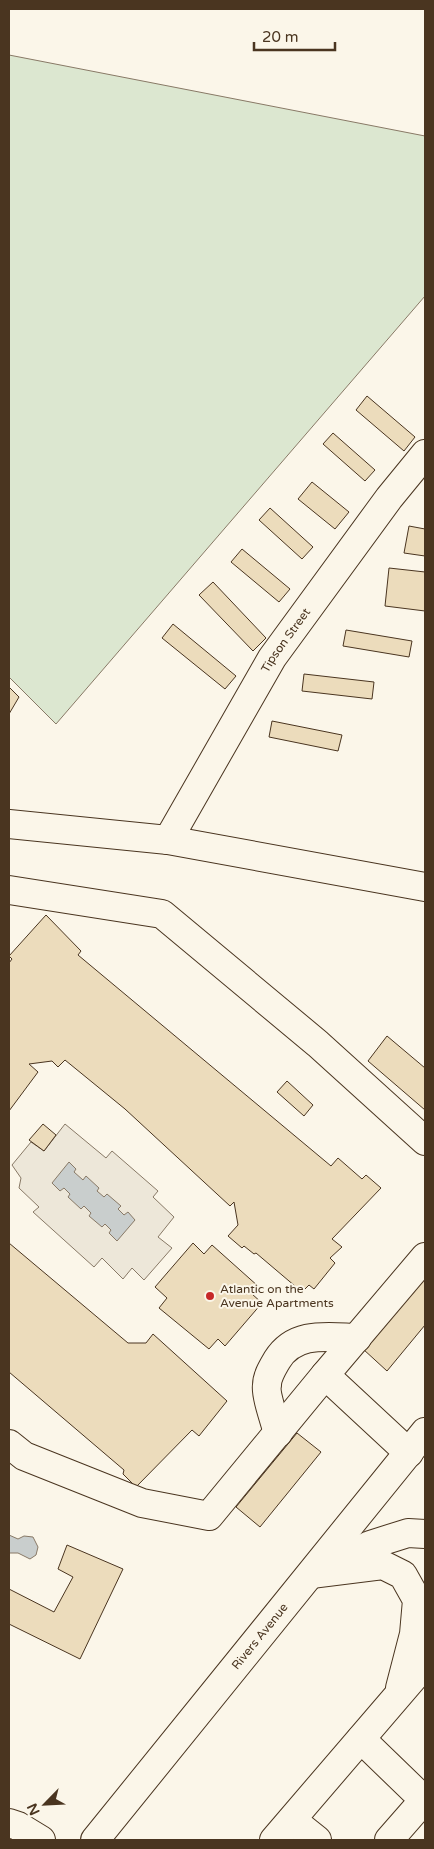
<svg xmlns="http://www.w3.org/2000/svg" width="434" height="1849" font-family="'Varela Round',sans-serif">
<rect width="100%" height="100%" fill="#fbf6e9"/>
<path fill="#dce7d0" stroke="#887966" d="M9,55L425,136V296L56,724L9,677Z"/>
<path fill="#ede7d9" stroke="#887966" d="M65,1124L106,1158L112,1151L158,1191L153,1197L174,1217L158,1237L172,1248L144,1280L132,1268L123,1279L102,1258L94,1267L33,1212L39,1207L19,1188L21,1178L12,1165L31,1142L44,1151Z"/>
<g fill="#c9cecd" stroke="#887966">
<path d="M69,1162L76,1169L74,1172L83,1180L86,1176L99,1188L97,1191L104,1197L107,1194L121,1206L118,1209L124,1215L128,1212L135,1220L117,1241L109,1233L111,1230L105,1224L102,1227L89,1216L91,1213L84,1206L81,1209L68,1197L70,1194L64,1188L60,1191L52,1183Z"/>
<path d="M9,1535L18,1539L24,1536L33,1537L38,1547L36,1555L30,1559L18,1553H9Z"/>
</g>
<g fill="#ecdcbc" stroke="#4a3520">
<path d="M367,396L415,437L404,451L356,410Z"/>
<path d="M333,433L375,470L365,481L323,444Z"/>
<path d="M312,482L349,512L335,529L298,499Z"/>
<path d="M270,508L313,547L302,559L259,520Z"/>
<path d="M409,526L425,529V556L404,553Z"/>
<path d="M242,549L290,589L279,602L231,562Z"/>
<path d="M389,568L425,572V611L385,606Z"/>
<path d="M213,582L266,638L253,651L199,595Z"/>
<path d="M173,624L236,676L225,689L162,638Z"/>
<path d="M346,630L412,641L409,657L343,646Z"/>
<path d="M304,674L374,682L372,699L302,691Z"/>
<path d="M9,687L19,697L9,714Z"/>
<path d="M272,721L342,735L338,751L269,737Z"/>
<path d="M46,915L81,951L78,955L331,1166L338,1158L362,1179L366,1175L381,1188L332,1239L342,1247L330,1258L335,1263L314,1289L309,1285L302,1292L256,1253L254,1254L244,1246L242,1248L228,1236L238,1225L234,1202L230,1206L125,1109L65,1060L58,1067L52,1061L29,1064L38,1072L9,1111V963L12,959L9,956Z"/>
<path d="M387,1036L425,1068V1110L368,1061Z"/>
<path d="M287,1081L313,1105L304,1116L277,1092Z"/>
<path d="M43,1124L56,1135L44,1151L29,1140Z"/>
<path d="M9,1243L128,1343H146L153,1334L227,1401L199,1436L192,1430L136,1487L123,1474L124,1470L9,1372Z"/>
<path d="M193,1243L204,1254L212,1245L259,1287L252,1294L262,1303L225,1346L218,1339L209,1349L159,1308L167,1298L155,1287Z"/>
<path d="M425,1275V1325L387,1371L363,1349Z"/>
<path d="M297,1433L321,1452L260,1527L236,1507Z"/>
<path d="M67,1545L123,1569L80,1659L9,1624V1589L54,1612L73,1577L58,1569Z"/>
</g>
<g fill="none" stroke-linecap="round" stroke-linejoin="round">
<g stroke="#4a3520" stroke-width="30">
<g id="minor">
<path d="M9,824L168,840L425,887"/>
<path id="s1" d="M168,840L272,658L389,498L425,454"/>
<path d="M9,890L162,914L318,1044L425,1141"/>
<path d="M278,1433C275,1422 265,1394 267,1385C267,1376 273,1367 277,1360C295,1331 327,1337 357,1338"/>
<path d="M9,1444L24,1456L142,1503L209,1516L325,1375"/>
<path d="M409,1453L325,1375L425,1257"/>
<path d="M361,1739L424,1800L389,1840"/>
<path d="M292,1820L317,1840"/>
<path d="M9,1823L18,1826L41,1840"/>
</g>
</g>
<g stroke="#4a3520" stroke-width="30">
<g id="major">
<path d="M331,1565L370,1545L408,1533L425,1534"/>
<path d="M311,1574L383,1565L403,1575L417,1600L414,1634L400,1688"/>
<path id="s2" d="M95,1840L425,1432"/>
<path d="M274,1840L425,1664"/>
</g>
</g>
<use href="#minor" stroke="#fbf6e9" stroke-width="28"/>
<use href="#major" stroke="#fbf6e9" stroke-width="28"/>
</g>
<circle fill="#c62828" stroke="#fbf6e9" stroke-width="2" cx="210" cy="1296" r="5"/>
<g text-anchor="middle" stroke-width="4" stroke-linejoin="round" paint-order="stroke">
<g font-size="12" fill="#4a3520" stroke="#fbf6e9">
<text dy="4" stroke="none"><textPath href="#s1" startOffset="232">Tipson Street</textPath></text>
<text dy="4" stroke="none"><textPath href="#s2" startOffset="262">Rivers Avenue</textPath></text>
</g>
<g font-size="12" fill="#4a3520" stroke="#fbf6e9" text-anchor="start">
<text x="220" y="1293">Atlantic on the<tspan x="220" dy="14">Avenue Apartments</tspan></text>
</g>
</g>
<rect width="434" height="1849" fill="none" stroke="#4a3520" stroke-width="20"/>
<g transform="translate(45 1804) rotate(246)" stroke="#fbf6e9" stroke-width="4" paint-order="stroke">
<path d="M0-4L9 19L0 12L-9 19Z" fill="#4a3520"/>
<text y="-8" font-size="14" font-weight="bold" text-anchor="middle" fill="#4a3520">N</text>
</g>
<path d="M254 42v8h81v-8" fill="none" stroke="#4a3520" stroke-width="2.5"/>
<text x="262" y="42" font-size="15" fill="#4a3520" stroke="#fbf6e9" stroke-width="4" paint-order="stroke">20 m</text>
</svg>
